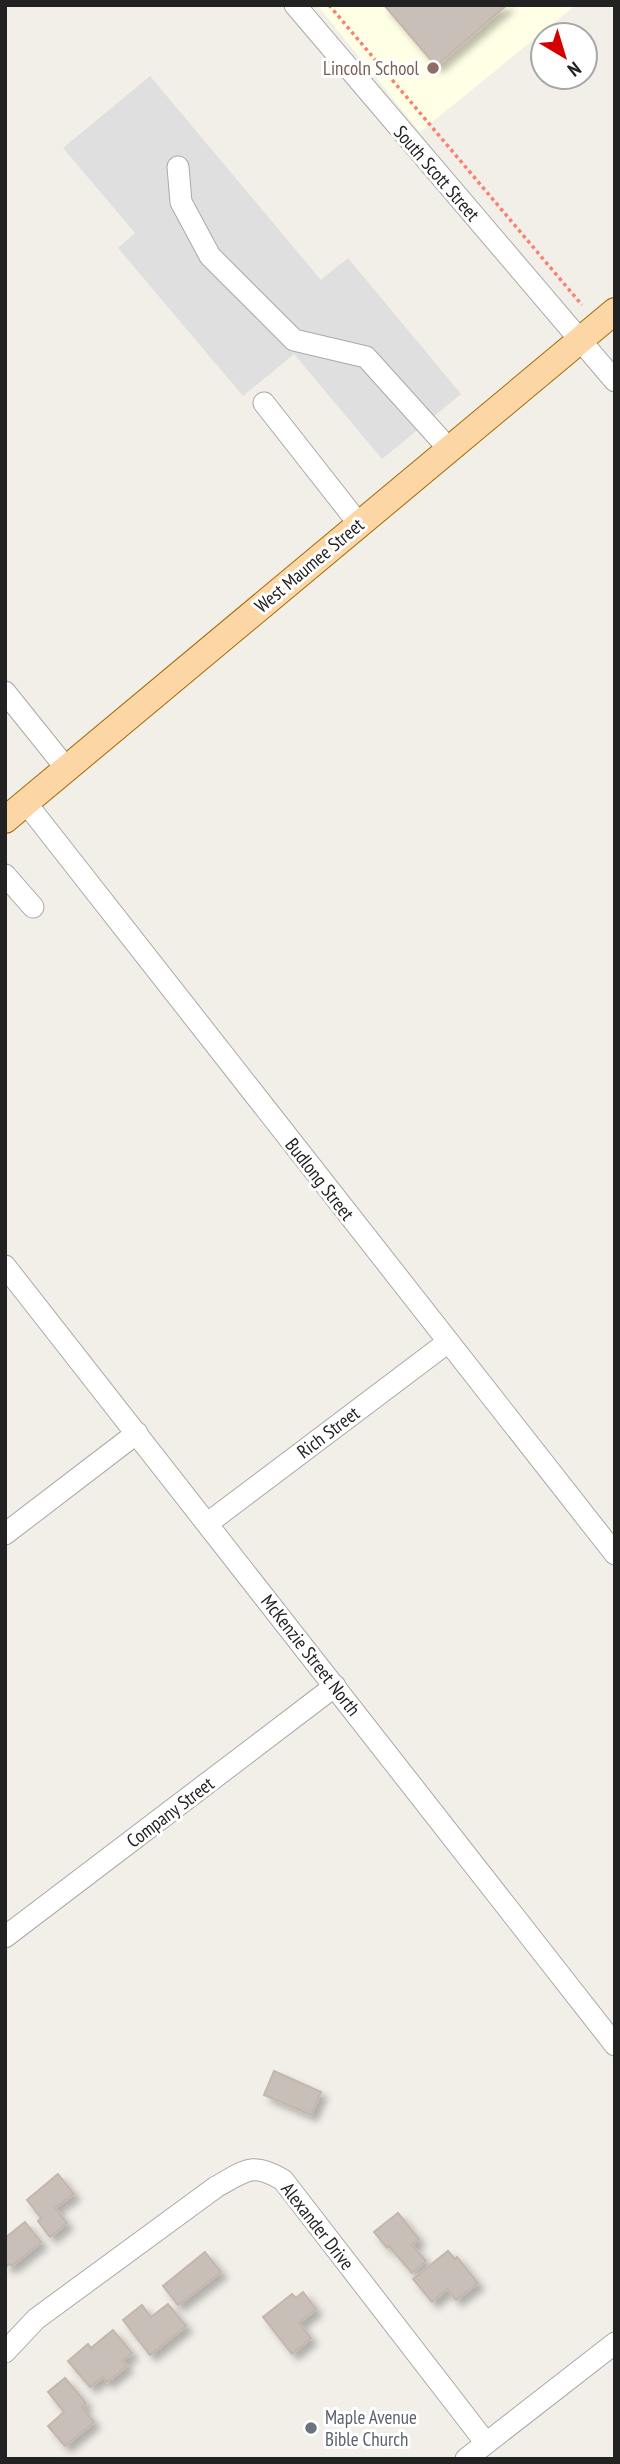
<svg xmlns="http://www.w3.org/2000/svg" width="620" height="2464" font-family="'PT Sans Narrow',sans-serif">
<defs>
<filter id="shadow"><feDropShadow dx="6" dy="6" stdDeviation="3.5" flood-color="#0004"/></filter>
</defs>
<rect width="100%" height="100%" fill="#f2efe9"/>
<path fill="#e0dfdf" d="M150,76L321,280L348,258L461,394L382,459L294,354L243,396L118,248L135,233L63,148Z"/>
<path fill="#ffffe5" d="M317,5H576L420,132Z"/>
<g fill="#c7bfb8" stroke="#c4b6ab" stroke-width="2" filter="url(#shadow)">
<path d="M384,5H507L436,66Z"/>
<path d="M274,2071L321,2092L311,2115L264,2095Z"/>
<path d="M58,2174L74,2194L55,2208L67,2223L50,2237L38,2221L41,2218L27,2200Z"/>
<path d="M398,2213L419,2239L412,2245L426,2261L412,2273L389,2246L387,2248L374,2232Z"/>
<path d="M25,2222L41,2242L12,2266L10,2264L5,2267V2238Z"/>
<path d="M448,2251L455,2259L457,2257L478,2283L456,2300L447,2289L432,2302L413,2279Z"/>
<path d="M205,2252L221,2272L178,2305L163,2286Z"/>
<path d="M303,2292L316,2309L299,2323L311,2338L292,2354L263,2317L292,2294L296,2298Z"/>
<path d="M168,2304L186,2326L150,2355L123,2320L142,2305L151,2317Z"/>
<path d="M113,2330L132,2353L122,2361L127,2366L107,2382L103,2377L90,2387L68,2361L88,2344L91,2348Z"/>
<path d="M65,2378L86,2403L82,2407L94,2422L65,2446L48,2426L64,2412L48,2392Z"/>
</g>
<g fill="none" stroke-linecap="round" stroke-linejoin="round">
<g stroke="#a9a9a9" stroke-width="23">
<g id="minor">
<path d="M295,5L615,381"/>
<path d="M178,167L181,202L210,256L294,340L366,357L449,449"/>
<path d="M264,403L359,524"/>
<path d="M5,692L66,768"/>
<path d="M26,803L615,1554"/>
<path d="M5,875L33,907"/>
<path d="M5,1266L615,2045"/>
<path d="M208,1523L448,1342"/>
<path d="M5,1534L137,1433"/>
<path d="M5,1937L335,1686"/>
<path d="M5,2352L36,2319L216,2187C245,2171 252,2161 283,2180L486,2443"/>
<path d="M466,2459L615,2343"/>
</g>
</g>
<g stroke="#a06b00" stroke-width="28">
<path id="major" d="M5,820L615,311"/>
</g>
<path stroke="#fa8072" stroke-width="3.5" stroke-dasharray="3.5 3.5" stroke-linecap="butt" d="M329,5L582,305"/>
<use href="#minor" stroke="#fff" stroke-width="21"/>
<use href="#major" stroke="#fcd6a4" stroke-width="26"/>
</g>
<circle fill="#8d6e63" stroke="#fff" stroke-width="2.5" cx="433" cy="68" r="7"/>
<circle fill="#6b7280" stroke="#fff" stroke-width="2.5" cx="311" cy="2428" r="7"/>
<g text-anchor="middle" stroke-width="6" stroke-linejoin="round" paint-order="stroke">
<g font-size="19" fill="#785e54" stroke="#fff" text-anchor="end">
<text x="419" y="75">Lincoln School</text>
</g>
<g font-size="19" fill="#222" stroke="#fff">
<text transform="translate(437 173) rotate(49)" y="7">South Scott Street</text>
<text transform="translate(309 565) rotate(-40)" y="7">West Maumee Street</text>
<text transform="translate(320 1179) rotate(52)" y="7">Budlong Street</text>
<text transform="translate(328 1432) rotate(-37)" y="7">Rich Street</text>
<text transform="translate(311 1655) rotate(52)" y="7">McKenzie Street North</text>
<text transform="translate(170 1812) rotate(-37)" y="7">Company Street</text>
<text transform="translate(318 2226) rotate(52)" y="7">Alexander Drive</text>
</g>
<g font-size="19" fill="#5b616d" stroke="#fff" text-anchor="start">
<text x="325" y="2424">Maple Avenue<tspan x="325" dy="22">Bible Church</tspan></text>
</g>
</g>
<rect width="620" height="2464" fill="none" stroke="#222222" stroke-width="14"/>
<g transform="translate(564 56) rotate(142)"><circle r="33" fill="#ffffff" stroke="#a7a7a7" stroke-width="2"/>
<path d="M0-5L12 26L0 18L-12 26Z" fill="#d40000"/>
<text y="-10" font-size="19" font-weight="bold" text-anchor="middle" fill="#222222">N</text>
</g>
</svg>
